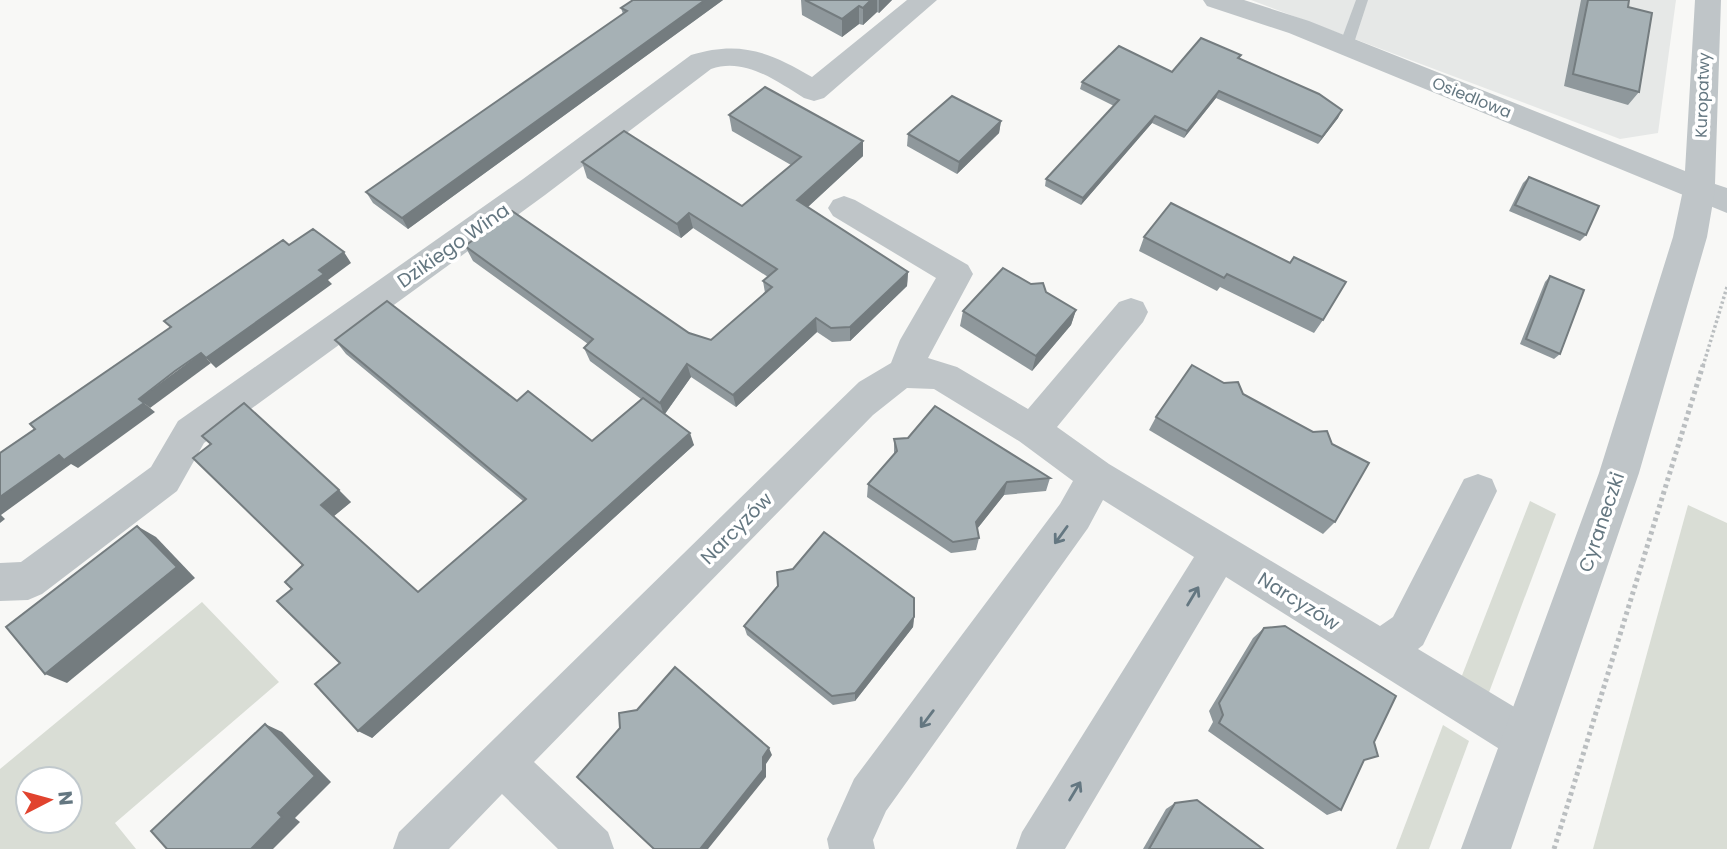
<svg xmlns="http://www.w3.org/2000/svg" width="1727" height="849" font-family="Poppins,sans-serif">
<rect width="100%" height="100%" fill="#f8f8f6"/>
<path fill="#e6e8e7" d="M1251,0H1676L1658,133L1620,139Z"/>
<g fill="#d9ddd5" fill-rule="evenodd">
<path d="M1530,501L1556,514L1488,695L1461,678Z"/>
<path d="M1688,505L1727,523V849H1593Z"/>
<path d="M202,602L279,682L115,823L136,849H0V769ZM28,779H70V821H28Z"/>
<path d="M1443,725L1469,741L1429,849H1396Z"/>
</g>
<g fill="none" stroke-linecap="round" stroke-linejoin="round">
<path stroke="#babec0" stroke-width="3.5" stroke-dasharray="2.5 2.5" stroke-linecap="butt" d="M1703,366L1727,287"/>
<path stroke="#babec0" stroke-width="5" stroke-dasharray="3.5 3.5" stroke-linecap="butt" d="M1554,849L1703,365"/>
<path fill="#bfc5c8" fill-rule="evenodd" d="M1356,0H1368L1353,46L1346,50L1339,46Z"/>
<g fill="#bfc5c8" fill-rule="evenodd">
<path d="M907,0H937L824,98L814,101L804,98C776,81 745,57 711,69L545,195L204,443L177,491L42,594L28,600L0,601V563L21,562L151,467L178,421L523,179L691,55C740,40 769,52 812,77Z"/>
<path d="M1203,0H1244L1309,21L1685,171L1695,0H1721L1715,184L1727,188V213L1289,33L1207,6Z"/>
<path d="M844,196L855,200L968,265L973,274L928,358L957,367L1028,409L1119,302L1131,298L1143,302L1148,312L1143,322L1057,427L1109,464L1380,626L1393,617L1464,479L1478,474L1492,479L1497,491L1423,645L1418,649L1541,723L1547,739L1541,755L1525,761L1509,755L1226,577L1065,849H1016L1022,832L1194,557L1103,500L1088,528L886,811L873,840L875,849H829L827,839L854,779L1060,504L1073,481L1019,441L934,389L907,388L873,415L534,762L608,832L614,849H558L502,794L449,849H393L399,832L823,417L859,382L891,363L900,340L936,278L833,216L828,208L833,200Z"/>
</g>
<path fill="#bfc5c8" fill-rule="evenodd" d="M1699,178L1711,182L1715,190L1707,237L1639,473L1511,849H1461L1599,473L1673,237L1683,190L1687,182Z"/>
</g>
<g fill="#8f989c">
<path d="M723,0L408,229L373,203L366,192L623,14L621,8Z"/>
<path d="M801,0H892L879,13L877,12L863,25L859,24L842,37L802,15Z"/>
<path d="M1581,0H1629L1628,7L1639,92L1628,105L1564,86Z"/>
<path d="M1239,59L1342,110L1338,118L1318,144L1216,98L1184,138L1152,123L1081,205L1045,186L1046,179L1114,106L1080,89L1082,82L1172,72Z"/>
<path d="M729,115L863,141V156L808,207L908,272L907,286L850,341L832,342L817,332L736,407L691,377L665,414L694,445L372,738L340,663L292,589L303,565L193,458L351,502L334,516L418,592L523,501L346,354L335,340L517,401L592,441L641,399L590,361L584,348L588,344L473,261L465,246L689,333L711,340L765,293L763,281L768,277L693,228L681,238L587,178L582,162L742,206L791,165L732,131Z"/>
<path d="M1001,121L999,133L957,174L907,146L908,134Z"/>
<path d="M1529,177L1586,235L1580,241L1509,211L1523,183Z"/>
<path d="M1171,203L1323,320L1314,333L1220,287L1217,291L1139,251L1144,237Z"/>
<path d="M1550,276L1560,354L1554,359L1520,344L1545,282Z"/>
<path d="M1046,292L1076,310L1071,325L1032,371L960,326L963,311Z"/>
<path d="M1243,394L1335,522L1323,534L1149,430L1156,417Z"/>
<path d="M894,439L1050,478L1046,491L1004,495L977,529L979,538L976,550L951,553L867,497L868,484L894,454Z"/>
<path d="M914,617L913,627L855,701L833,705L747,635L744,626Z"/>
<path d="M1264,628L1363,763L1341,810L1327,815L1208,731L1213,722L1209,711L1253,638Z"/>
<path d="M1175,803L1263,849H1143L1166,809Z"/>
</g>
<g fill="#747c7f">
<path d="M705,0H723L408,229L402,218Z"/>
<path d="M871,0H877V12L863,25V8Z"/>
<path d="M879,0H892L879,13Z"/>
<path d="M859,6V24L842,37V19Z"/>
<path d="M1219,91L1216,98L1184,138L1187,131Z"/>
<path d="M1342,110L1338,118L1318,144L1322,137Z"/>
<path d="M1155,116L1152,123L1081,205L1083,198Z"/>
<path d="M1001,121L999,133L957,174L959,162Z"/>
<path d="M863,141V156L799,215L797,200Z"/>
<path d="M689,213L693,228L681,238L677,224Z"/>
<path d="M344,252L351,263L328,280L332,284L216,368L206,358L319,270Z"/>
<path d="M908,272L907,286L850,341V327Z"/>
<path d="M1076,310L1071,325L1032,371L1036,356Z"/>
<path d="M816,318L817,332L736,407L733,395Z"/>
<path d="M201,353L211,363L150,408L139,399Z"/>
<path d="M687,364L691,377L664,415L660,403Z"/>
<path d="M144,403L155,412L78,468L71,464L1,515L5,519L0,523V497L59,455Z"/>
<path d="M690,433L694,445L372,738L358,731Z"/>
<path d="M1007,482L1004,495L973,534L976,522Z"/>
<path d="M339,490L351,502L334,516L321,505Z"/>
<path d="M137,526L156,537L195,578L67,683L45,674Z"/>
<path d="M914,617L913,627L855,701V693Z"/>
<path d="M265,724L282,732L331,782L295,818L300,822L273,849H251Z"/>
<path d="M769,748L772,755L766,764V777L708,849H700Z"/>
</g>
<g fill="#a6b1b5" stroke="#747c7f" stroke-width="2">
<path d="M633,0H705L402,218L366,192L627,11L621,8Z"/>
<path d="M805,0H871L863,8L859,6L842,19Z"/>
<path d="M1588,0H1629L1628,7L1652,13L1639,92L1573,74Z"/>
<path d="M1201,38L1241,55L1238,58L1319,94L1342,110L1322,137L1219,91L1187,131L1155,116L1083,198L1046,179L1119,100L1082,82L1119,46L1172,72Z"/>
<path d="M765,87L863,141L797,200L908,272L850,327L831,328L816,318L733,395L687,364L660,403L584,348L593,339L465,246L512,211L689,333L711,340L772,287L763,281L777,269L689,213L677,224L582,162L624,131L742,206L801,157L729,115Z"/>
<path d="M952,96L1001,121L959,162L908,134Z"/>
<path d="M1529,177L1599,206L1586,235L1515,205Z"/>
<path d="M1171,203L1290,263L1294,257L1346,282L1323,320L1227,274L1224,278L1144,237Z"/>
<path d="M313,229L344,252L319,270L324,274L206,358L201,353L175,371L139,399L144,403L64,460L59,455L0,497V453L35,429L30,424L171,327L164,321L283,240L289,245Z"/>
<path d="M1003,268L1031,284L1043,283L1046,292L1076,310L1036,356L963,311Z"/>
<path d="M1550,276L1584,290L1560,354L1526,339Z"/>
<path d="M387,301L517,401L528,391L592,441L643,398L690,433L358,731L315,684L340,663L277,601L292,589L285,582L303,565L193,458L211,444L202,436L244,403L339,490L321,505L418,592L526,499L335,340Z"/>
<path d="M1192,365L1224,383L1238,382L1243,394L1313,432L1327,431L1332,444L1369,463L1335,522L1156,417Z"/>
<path d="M935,406L1050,478L1007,482L976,522L979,538L953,542L868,484L897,451L894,439L908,438Z"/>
<path d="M137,526L177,567L45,674L6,627Z"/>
<path d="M824,532L914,598V617L855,693L832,696L744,626L778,586L777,572L793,569Z"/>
<path d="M1285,626L1396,696L1374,742L1378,756L1364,760L1341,810L1219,723L1223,715L1219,703L1264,628Z"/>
<path d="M675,667L769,748L763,757V770L700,849H654L577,777L620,728L619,713L637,710Z"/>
<path d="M265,724L315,776L278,813L282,817L251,849H167L151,831Z"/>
<path d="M1197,800L1263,849H1149L1175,803Z"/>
</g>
<defs><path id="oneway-shaft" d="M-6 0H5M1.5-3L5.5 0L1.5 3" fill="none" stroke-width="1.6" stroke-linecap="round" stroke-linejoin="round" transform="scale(1.75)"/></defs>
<g stroke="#647781">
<use href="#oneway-shaft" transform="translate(1061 535) rotate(126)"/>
<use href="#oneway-shaft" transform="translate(1193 596) rotate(-59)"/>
<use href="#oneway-shaft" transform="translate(927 719) rotate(127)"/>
<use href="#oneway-shaft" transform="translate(1075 791) rotate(-59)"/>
</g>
<g text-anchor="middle" stroke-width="7" stroke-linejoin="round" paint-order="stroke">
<g font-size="16" fill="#647781" stroke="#fff">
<text transform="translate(1702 95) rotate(-88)" y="6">Kuropatwy</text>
<text transform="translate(1472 97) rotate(22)" y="6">Osiedlowa</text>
</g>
<g font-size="19" fill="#647781" stroke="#fff">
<text transform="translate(453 245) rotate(-35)" y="7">Dzikiego Wina</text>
<text transform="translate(1601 522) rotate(-71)" y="7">Cyraneczki</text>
<text transform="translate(736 528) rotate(-45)" y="7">Narcyzów</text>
<text transform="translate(1299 601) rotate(32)" y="7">Narcyzów</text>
</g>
</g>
<g transform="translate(49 800) rotate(84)"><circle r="33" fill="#ffffff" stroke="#c1c9cd" stroke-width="2"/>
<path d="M0-5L12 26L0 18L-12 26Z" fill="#e1432e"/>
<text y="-10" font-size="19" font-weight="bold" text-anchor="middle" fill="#647781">N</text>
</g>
</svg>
